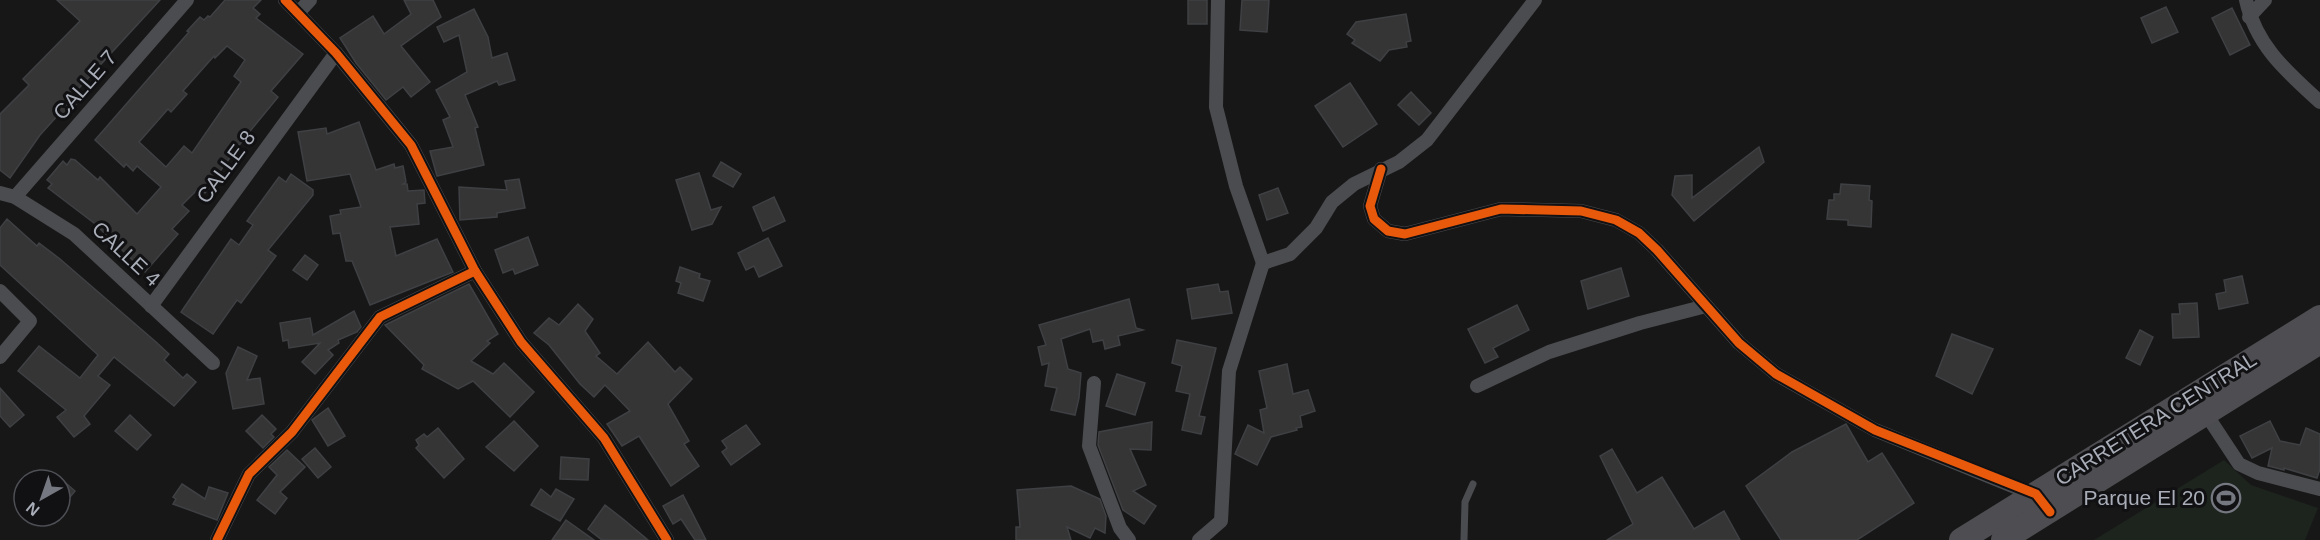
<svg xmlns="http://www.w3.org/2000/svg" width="2320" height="540" font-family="Helvetica,sans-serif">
<rect width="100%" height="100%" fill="#171717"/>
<path fill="#1d241e" d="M2224,460L2251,485L2318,508L2305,540H2094Z"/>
<g fill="#353536" stroke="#3f4043" stroke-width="1.5" fill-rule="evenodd">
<path d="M57,0H160L69,99L76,104L62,117L59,114L40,135L10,178L0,170V114L29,85L23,79L80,21Z"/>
<path d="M225,0H261L253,8L260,14L256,18L303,54L271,91L278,97L246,136L212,182L213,183L205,193L199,188L182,205L189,211L172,229L178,234L145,272L94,223L48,188L52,184L47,180L63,161L67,165L71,159L75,160L98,180L100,177L137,214L161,187L137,166L133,171L126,164L124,167L95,140L189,32L187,31L200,17L204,20L208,16L210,17ZM227,46L245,60L234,76L241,82L192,153L184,146L166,167L139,142L168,109L171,112L187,94L183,91L214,56L215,58Z"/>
<path d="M404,0H433L441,17L401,46L430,82L411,97L403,87L386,100L356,63L340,38L373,16L384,34L411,14Z"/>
<rect x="1188" y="0" width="19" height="24"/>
<path d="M1242,0H1269L1267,32L1240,30Z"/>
<path d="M2166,7L2178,32L2152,43L2141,18Z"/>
<path d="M2232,8L2250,45L2230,55L2212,18Z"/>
<path d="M474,9L488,37L492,58L507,53L515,80L499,85L497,81L465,95L478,127L475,128L484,165L437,176L430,151L453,147L443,120L450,117L436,90L467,72L459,35L444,42L437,27Z"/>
<path d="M1406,14L1411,41L1406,42L1407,47L1389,50L1380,61L1352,43L1355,40L1347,34L1356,22Z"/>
<path d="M1350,83L1377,124L1343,147L1315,106Z"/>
<path d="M1411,92L1431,113L1419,125L1398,105Z"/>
<path d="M359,122L376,170L394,164L395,168L403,166L406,182L403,184H407L408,191L424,190L425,203L417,204L419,224L390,227L396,256L437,239L453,272L370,305L352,261H346L340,233L333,234L330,216L341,214L340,210L361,207L350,174L307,181L298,132L326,128L327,134Z"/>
<path d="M1759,147L1764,162L1694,221L1672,195L1675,176L1692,175V198Z"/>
<path d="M721,162L741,174L733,187L713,176Z"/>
<path d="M699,173L711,210L721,207L712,224L692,230L676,180Z"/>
<path d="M291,174L313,190V195L268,250L276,256L241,303L237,300L213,334L181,312L231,239L239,245L253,225L247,221L279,177L286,182Z"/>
<path d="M519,179L525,208L497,213V217L460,220L459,187L507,190L505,181Z"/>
<path d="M1841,184L1870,186L1869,200L1872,201L1871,227L1848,225V220L1827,219L1829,200H1834V194H1840Z"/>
<path d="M1278,188L1288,213L1267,220L1259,195Z"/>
<path d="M774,197L785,221L763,231L753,207Z"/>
<path d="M7,219L37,246L39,243L60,259L156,342L169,354L164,360L183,378L187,374L196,382L174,406L114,357L98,376L110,385L84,416L90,424L74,437L57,417L66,410L18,371L39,346L80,378L98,355L0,265V228Z"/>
<path d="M528,237L538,265L515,274L513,269L503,273L495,250Z"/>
<path d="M768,238L782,266L759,277L754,266L746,270L738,253Z"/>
<path d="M305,255L318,265L307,280L293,270Z"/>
<path d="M680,267L700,274L699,278L710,281L703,301L678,293L681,283L676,281Z"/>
<path d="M1621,268L1629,296L1588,309L1581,281Z"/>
<path d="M2242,276L2248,303L2219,309L2216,294L2226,292L2224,280Z"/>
<path d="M469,284L498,334L487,341L490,343L471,361L493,374L504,363L534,392L510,417L473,381L458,389L422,369L424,365L385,325Z"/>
<path d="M1218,284L1220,292L1228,291L1232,313L1192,319L1187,289Z"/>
<path d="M1129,299L1136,328L1143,330L1118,336L1120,345L1105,349L1103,340L1093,342L1090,329L1061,339L1068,369L1081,373L1079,398L1075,415L1051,410L1057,388L1045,386L1049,363L1042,365L1038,347L1046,345L1039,325Z"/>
<path d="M2197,303L2199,337L2173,338L2172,314H2180L2179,304Z"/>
<path d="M578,304L593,319L585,331L600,353L596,356L617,374L648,342L675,372L680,367L692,379L668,404L689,441L684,444L699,466L671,486L639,436L622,446L607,424L630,411L605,385L594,397L580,384L549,345L534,333L549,318L559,325Z"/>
<path d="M1517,305L1529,330L1493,348L1498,357L1485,363L1468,329Z"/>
<path d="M354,311L361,327L357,332L338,340L339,343L328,350L333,355L315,374L302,362L320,343L289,348L288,340L283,341L280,323L310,318L313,335Z"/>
<path d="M2140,330L2153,337L2140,365L2126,358Z"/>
<path d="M1952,334L1993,349L1972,394L1936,376Z"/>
<path d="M1177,340L1216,348L1199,416L1205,417L1201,434L1182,430L1190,394L1176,391L1182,366L1172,363Z"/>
<path d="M238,347L257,356L247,380L260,378L264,404L233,409L226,373Z"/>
<path d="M1287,364L1293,394L1308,390L1315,411L1300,416L1302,427L1296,428L1297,430L1271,437L1257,465L1235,454L1248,425L1264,433L1260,410L1267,408L1259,371Z"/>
<path d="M1117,374L1145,383L1135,415L1106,406Z"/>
<path d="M0,388L24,415L10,427L0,416Z"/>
<path d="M328,408L345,436L328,446L312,420Z"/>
<path d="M130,415L151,435L137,450L115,431Z"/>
<path d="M262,415L276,429L271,434L274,437L263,448L246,431Z"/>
<path d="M514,421L538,446L514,471L486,447Z"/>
<path d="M2270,421L2280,441L2300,445L2306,428L2320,434V469L2317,478L2284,468V470L2268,466L2272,448L2252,458L2240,436Z"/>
<path d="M1152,422L1151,450L1130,449L1146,485L1133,491L1156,506L1144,524L1123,510L1098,445L1099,432Z"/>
<path d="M1846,424L1868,462L1882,453L1914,503L1857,540H1781L1746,486L1792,452Z"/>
<path d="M746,425L760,444L731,465L722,452L727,448L722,441Z"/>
<path d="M438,428L464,459L444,478L416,448L419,445L416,440L424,434L427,437Z"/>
<path d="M315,448L331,467L318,478L302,459Z"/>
<path d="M1612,449L1637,493L1662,477L1694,529L1724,511L1740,540H1607L1633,524L1600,456Z"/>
<path d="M287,450L305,467L280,492L287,498L275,514L257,500L277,475L269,467Z"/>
<path d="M561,457L589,459L588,480L560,479Z"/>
<path d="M60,478L75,491L60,509Z"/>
<path d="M182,484L205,499L209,487L228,493L217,520L173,504L176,499L173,497Z"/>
<path d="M1071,486L1100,499L1106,516L1105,533L1095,528L1090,538L1067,527L1071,540H1016V527H1020L1017,490Z"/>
<path d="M541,489L551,497L556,489L574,499L560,521L531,505Z"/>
<path d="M683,495L706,540H695L681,519L673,524L663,506Z"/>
<path d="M605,505L623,519L648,540H602L588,529Z"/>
<path d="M566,520L594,540H552Z"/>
</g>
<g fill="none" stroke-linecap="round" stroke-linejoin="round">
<path stroke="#4b4c50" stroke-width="7" d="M1464,540L1465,502L1473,484"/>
<g stroke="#4b4c50" stroke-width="14">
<path d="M285,0L336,53L411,145L475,271L521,342L604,438L667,540"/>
<path d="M1218,0L1216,107L1236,186L1263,263"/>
<path d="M2246,0C2256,46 2287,72 2320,102"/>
<path d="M298,13L310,0"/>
<path d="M2249,17L2265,0"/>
<path d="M1381,169L1370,206L1374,219L1388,231L1405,234L1501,209L1581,211L1616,220L1639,233L1657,250L1739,343L1776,374L1875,430L2037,496"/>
<path d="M0,193L15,197L74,234L213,363"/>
<path d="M15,197L187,0"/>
<path d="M1263,263L1290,254L1316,228L1332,202L1354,184L1399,162L1427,140L1535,0"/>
<path d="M0,291L30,321L0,357"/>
<path d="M151,306L336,53"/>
<path d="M1094,383L1089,446L1120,528L1129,540"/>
<path d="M1477,386L1549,352L1640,323L1706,306"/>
<path d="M2206,414L2239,464L2258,473L2320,489"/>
<path d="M217,540L249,474L292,432L380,317L475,271"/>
<path d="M1199,540L1221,521L1229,371L1263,263"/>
</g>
<g stroke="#4e4e52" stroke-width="24">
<path d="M1961,540L2320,317"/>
<path d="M2003,540L2320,342"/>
</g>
<g stroke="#111113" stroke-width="13">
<g id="cycleway">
<path d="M285,0L336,53L411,145L475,271L521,342L604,438L667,540"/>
<path d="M1381,169L1370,206L1374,219L1388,231L1405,234L1501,209L1581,211L1616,220L1639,233L1657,250L1739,343L1776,374L1875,430L2036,494L2050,512"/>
<path d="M217,540L249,474L292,432L380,317L475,271"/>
</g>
</g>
<use href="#cycleway" stroke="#e8590c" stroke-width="9"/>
</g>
<defs>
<g id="stadium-ring" transform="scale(1.5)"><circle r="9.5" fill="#111113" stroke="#757880" stroke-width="1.5"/><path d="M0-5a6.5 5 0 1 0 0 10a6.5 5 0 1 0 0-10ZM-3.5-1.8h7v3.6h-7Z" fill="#757880"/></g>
</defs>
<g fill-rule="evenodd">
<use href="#stadium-ring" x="2226" y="498"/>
</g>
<g text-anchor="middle" stroke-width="6" stroke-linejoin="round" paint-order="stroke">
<g font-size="21" fill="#a8adb8" stroke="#111113">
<text transform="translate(85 85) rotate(-49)" y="7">CALLE 7</text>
<text transform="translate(226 167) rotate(-54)" y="7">CALLE 8</text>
<text transform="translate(126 254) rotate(43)" y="7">CALLE 4</text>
<text transform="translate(2156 419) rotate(-32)" y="7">CARRETERA CENTRAL</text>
</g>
<g font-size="21" fill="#a8adb8" stroke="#111113" text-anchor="end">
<text x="2205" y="505">Parque El 20</text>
</g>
</g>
<g transform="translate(42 498) rotate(220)"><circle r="28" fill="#111113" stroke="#4d4f55" stroke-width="1.5"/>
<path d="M0-4.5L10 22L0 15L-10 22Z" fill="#757880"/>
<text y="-9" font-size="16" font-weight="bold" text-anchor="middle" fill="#a8adb8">N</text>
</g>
</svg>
